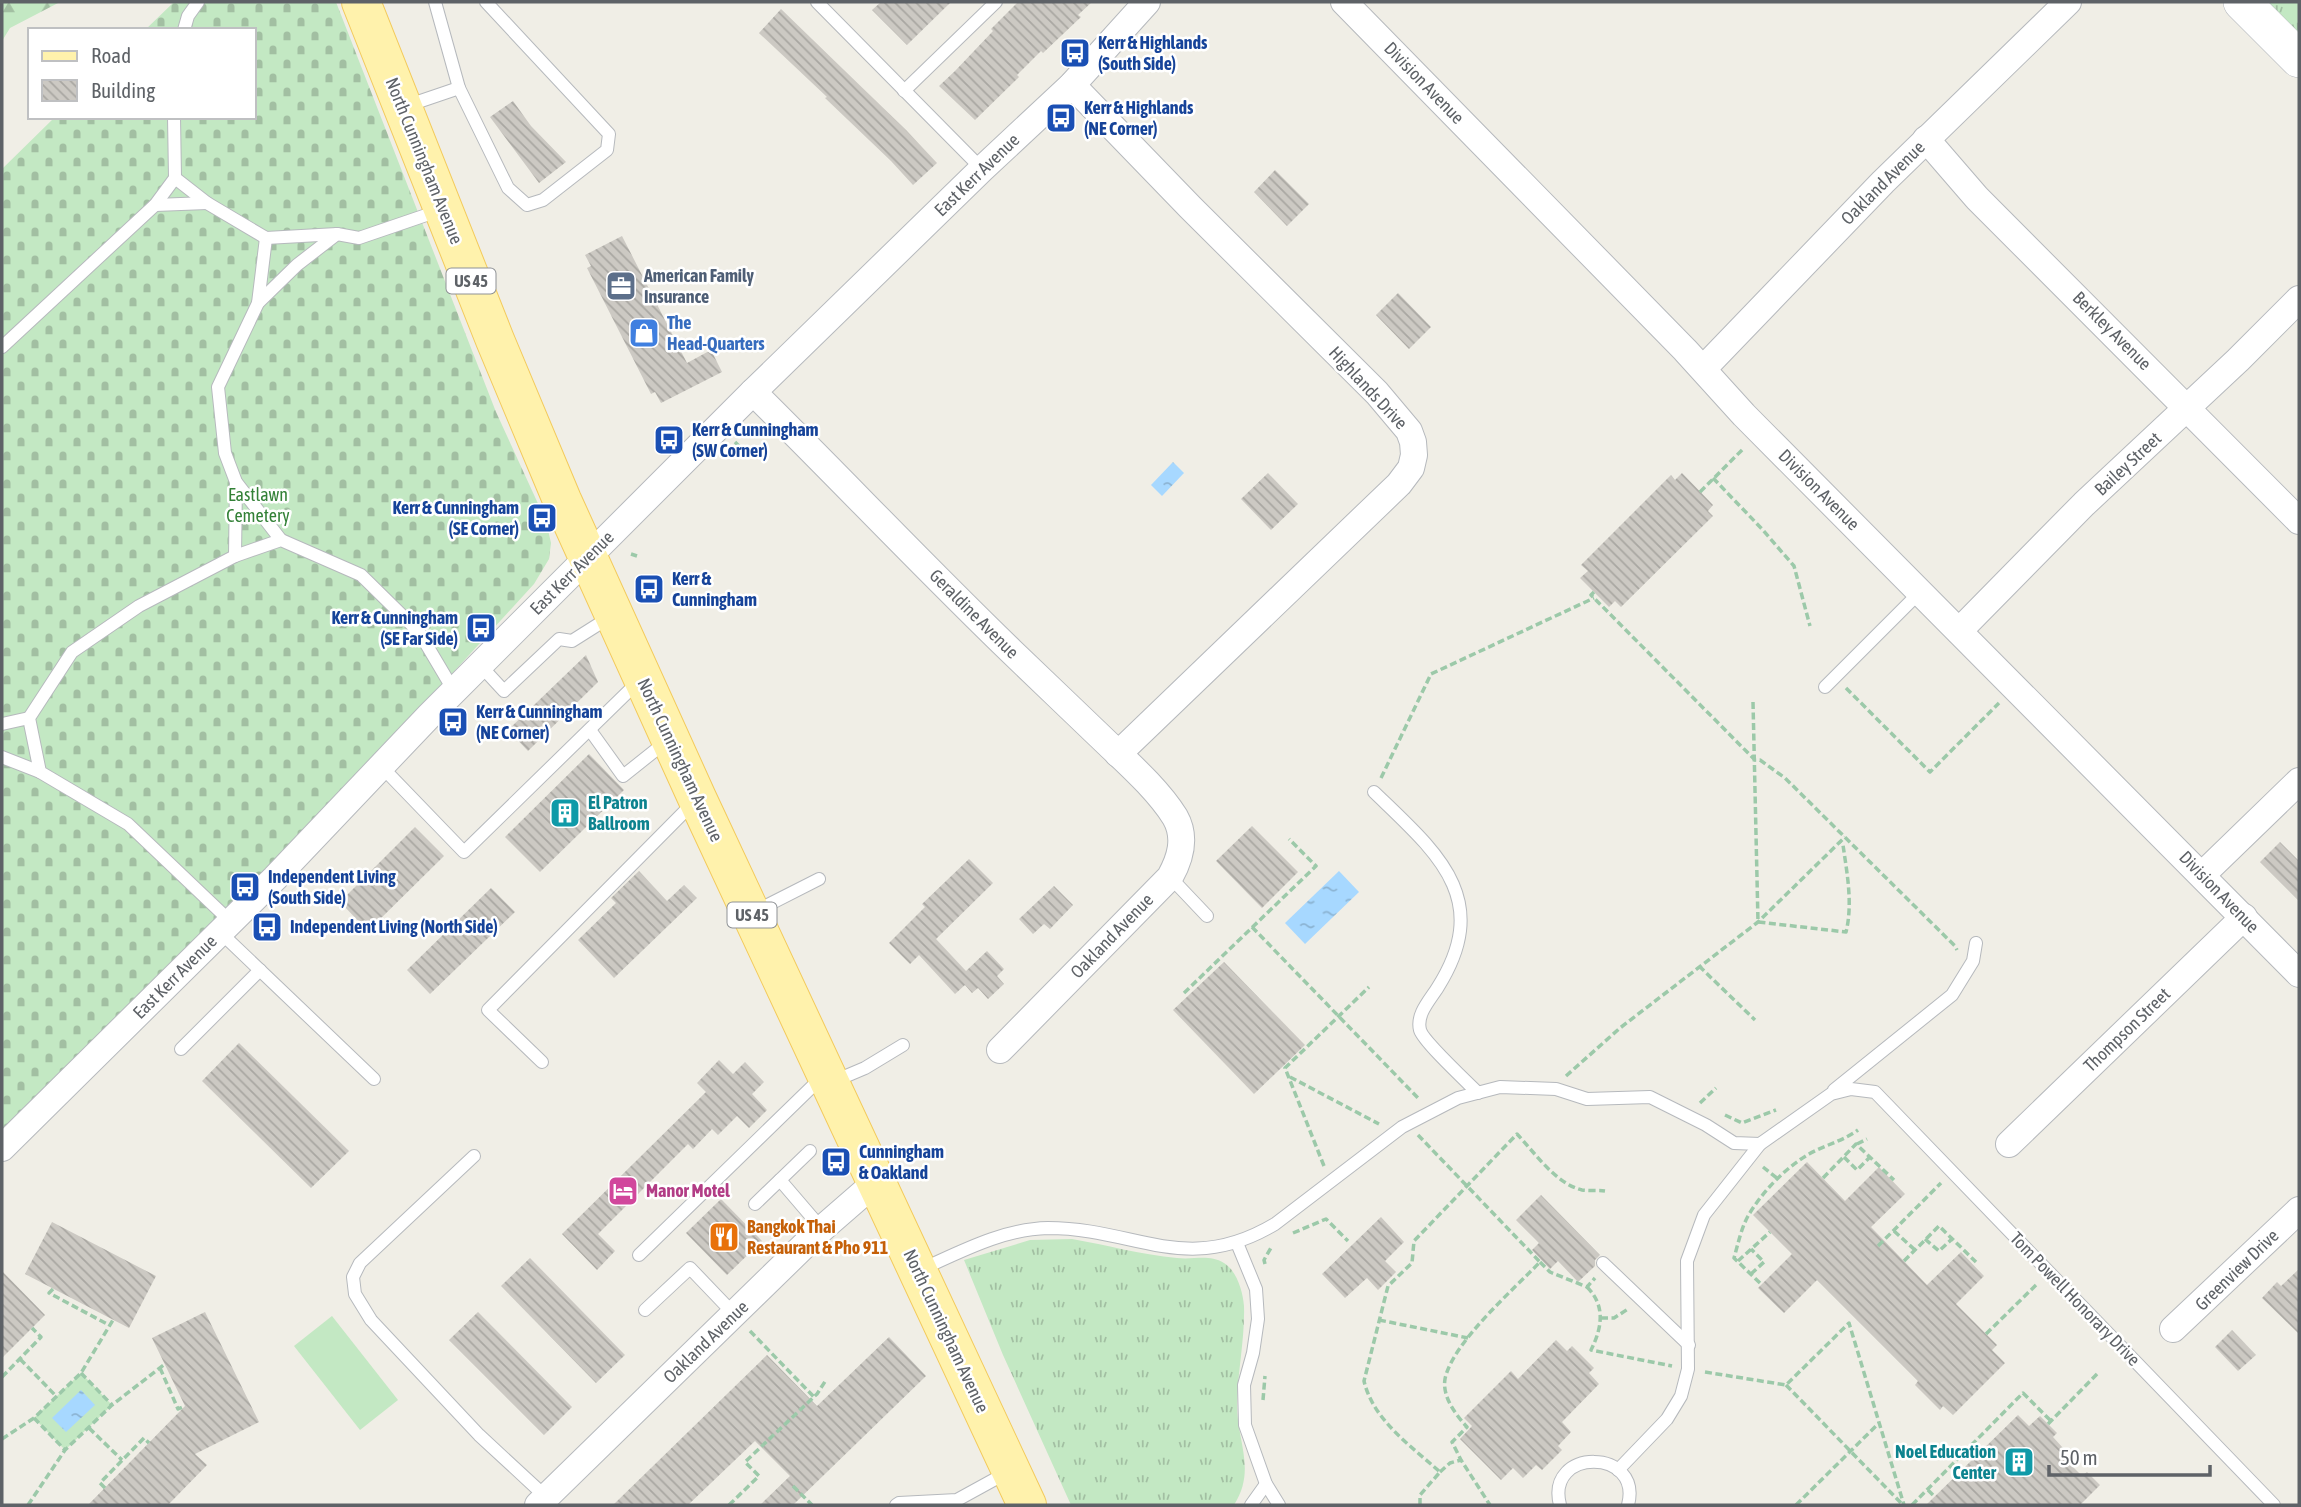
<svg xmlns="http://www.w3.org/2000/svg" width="2301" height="1507" font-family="'Asap Condensed',sans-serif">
<defs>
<pattern id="grass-tufts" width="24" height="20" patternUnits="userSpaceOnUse" patternTransform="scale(1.75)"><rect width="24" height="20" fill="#c3e8c3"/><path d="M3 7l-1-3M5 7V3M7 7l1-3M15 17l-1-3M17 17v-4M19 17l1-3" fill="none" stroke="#a2bfa2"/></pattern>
<pattern id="forest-firs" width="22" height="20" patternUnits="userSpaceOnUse" patternTransform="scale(1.75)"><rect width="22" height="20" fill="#c3e8c3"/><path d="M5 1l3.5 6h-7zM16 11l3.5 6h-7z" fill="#a2bfa2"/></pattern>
<pattern id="cemetery-stones" width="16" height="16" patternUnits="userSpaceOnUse" patternTransform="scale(1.75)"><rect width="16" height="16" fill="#c3e8c3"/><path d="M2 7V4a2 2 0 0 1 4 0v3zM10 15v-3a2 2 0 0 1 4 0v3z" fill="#a2bfa2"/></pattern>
<pattern id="water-ripples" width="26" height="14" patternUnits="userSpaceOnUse" patternTransform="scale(1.75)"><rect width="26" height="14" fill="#a7d8ff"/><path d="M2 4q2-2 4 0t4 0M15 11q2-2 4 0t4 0" fill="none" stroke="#8bb3d2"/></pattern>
<pattern id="building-back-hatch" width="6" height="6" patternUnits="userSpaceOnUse" patternTransform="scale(1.75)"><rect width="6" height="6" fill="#ccc9c3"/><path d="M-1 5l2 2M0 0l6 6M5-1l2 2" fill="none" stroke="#a9a7a2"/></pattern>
</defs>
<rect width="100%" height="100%" fill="#f0eee6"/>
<g fill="url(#grass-tufts)">
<path d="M2266,2H2299V35Z"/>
<path d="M1072,1239C1107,1245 1142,1255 1177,1258C1194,1260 1209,1254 1224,1263C1237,1271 1243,1292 1244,1306C1245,1337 1238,1370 1237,1402C1236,1440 1257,1469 1234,1505H1071L1003,1355L964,1260L1030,1240Z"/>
</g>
<path fill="url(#forest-firs)" d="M2,2H60L10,28L2,41Z"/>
<path fill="url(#cemetery-stones)" d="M174,2H336L496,412L546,521L551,543L549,559L534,584L417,712L2,1148V169L55,117H254V30H145Z"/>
<g fill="#c3e8c3">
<path d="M332,1316L398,1400L360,1430L294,1346Z"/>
<path d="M81,1373L112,1405L65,1450L34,1418Z"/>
</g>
<g fill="url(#water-ripples)">
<path d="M1173,462L1184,473L1162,496L1151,485Z"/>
<path d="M1339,871L1359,892L1305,944L1285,923Z"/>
<path d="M81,1390L95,1405L66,1432L52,1418Z"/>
</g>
<g fill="url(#building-back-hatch)">
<path d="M881,2H951L907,45L872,10Z"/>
<path d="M1018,2H1092L1078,15L1081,17L1043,53L1041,51L1017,75L1019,77L975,120L939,86L955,71L993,31L991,29Z"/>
<path d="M781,9L906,130L937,163L913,185L891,161L825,98L827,97L759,33Z"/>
<path d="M513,101L531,126L566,162L539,183L490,117Z"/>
<path d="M1275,170L1309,204L1287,226L1254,192Z"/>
<path d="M622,236L687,363L711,350L722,372L661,403L655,392L651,394L587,268L591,266L585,255Z"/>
<path d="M1398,293L1431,327L1409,349L1376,315Z"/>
<path d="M1268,473L1298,504L1271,530L1241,499Z"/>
<path d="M1682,473L1713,505L1708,511L1713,516L1621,607L1615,601L1609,607L1580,578L1588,571L1581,565L1671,475L1675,480Z"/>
<path d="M586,655L598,682L528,751L508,730Z"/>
<path d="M589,754L624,790L540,872L505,837Z"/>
<path d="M1252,826L1298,872L1262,908L1216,861Z"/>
<path d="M415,827L444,856L368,931L340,902Z"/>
<path d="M2280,842L2299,861V901L2260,862Z"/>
<path d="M969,859L993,883L936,939L966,971L987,951L1004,969L997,976L1004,984L988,999L978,988L972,993L965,985L955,994L919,955L910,964L889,943L925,907L922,904Z"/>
<path d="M639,871L667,901L684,885L697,898L614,978L578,940L616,903L611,898Z"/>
<path d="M1054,886L1073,905L1050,929L1044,924L1033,934L1019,919Z"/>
<path d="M491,888L515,912L430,994L407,970Z"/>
<path d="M1224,962L1305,1045L1254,1094L1173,1010Z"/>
<path d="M239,1043L349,1151L311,1188L202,1081Z"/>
<path d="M719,1060L733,1074L745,1062L764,1082L752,1094L767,1110L749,1128L737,1116L718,1135L712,1129L693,1149L688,1144L598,1234L615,1251L597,1270L562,1234L706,1092L697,1083Z"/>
<path d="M1807,1162L1845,1201L1879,1167L1905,1194L1871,1227L1927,1285L1961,1252L1984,1276L1956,1304L1997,1345L1992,1350L2005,1363L1953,1415L1943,1406L1940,1410L1915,1385L1918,1381L1817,1280L1784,1313L1758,1288L1792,1254L1753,1215Z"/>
<path d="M1541,1195L1600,1255L1595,1260V1266L1578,1282L1558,1261L1550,1269L1532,1250L1539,1243L1516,1220Z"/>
<path d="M721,1199L762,1241L727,1275L686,1233Z"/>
<path d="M1381,1217L1404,1242L1385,1261L1396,1272L1378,1290L1367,1278L1345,1298L1322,1274Z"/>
<path d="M52,1222L156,1276L129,1328L25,1274Z"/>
<path d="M530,1258L625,1355L596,1383L501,1286Z"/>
<path d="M2299,1269V1334L2262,1298L2277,1282L2281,1286Z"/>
<path d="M2,1271L45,1315L2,1358Z"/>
<path d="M205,1312L259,1422L195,1454L207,1465L168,1505H88L185,1406L152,1338Z"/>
<path d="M478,1312L572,1407L544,1435L449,1340Z"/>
<path d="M2232,1330L2256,1355L2238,1371L2215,1347Z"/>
<path d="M889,1337L926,1376L793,1505H760L790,1476L755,1441L688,1505H613L767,1355L817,1406Z"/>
<path d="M1556,1340L1567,1351L1572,1346L1594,1368L1589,1373L1599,1384L1562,1422L1571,1432L1558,1446L1562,1450L1542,1470L1536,1465L1523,1478L1513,1468L1501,1480L1460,1439L1472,1426L1464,1418L1511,1371L1518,1379Z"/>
<path d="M2018,1415L2029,1426L2040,1416L2057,1433L2053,1437L2063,1448L2059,1453L2082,1476L2087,1472L2100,1485L2080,1505H1926Z"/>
</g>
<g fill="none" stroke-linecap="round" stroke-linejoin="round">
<g stroke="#b6b9bd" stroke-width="14">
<g id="lane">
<path d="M435,2L459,88"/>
<path d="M817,2L982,169"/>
<path d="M184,30L188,16L198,2"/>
<path d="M904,91L996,2"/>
<path d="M406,106L459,88L508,188L527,205L543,200L607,150L609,134L486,2"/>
<path d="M175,178L207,203L266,238L337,234L359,238L438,211"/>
<path d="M155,205L207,203"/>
<path d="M258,303L266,238"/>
<path d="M2,347L155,205L175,178L174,117"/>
<path d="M281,540L236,482L225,453L218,387L258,303L297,265L337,234"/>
<path d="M235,556L236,482"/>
<path d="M480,665L504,691L559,639L572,641L610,617"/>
<path d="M1825,687L1920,592"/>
<path d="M2,724L29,718"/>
<path d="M590,730L623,776L667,741"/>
<path d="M2,757L40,772"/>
<path d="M381,766L464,852L639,681"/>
<path d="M1374,792C1436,852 1494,898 1438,987C1430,1000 1416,1014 1420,1030C1423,1041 1467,1082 1478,1093"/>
<path d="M1170,877L1207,916"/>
<path d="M754,912L819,879"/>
<path d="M231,922L128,824L40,772L29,718L72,652L139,606L235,556L281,540L361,575L419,632L454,691"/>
<path d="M221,933L374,1079"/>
<path d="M181,1049L260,970"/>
<path d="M542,1062L488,1010L695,801"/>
<path d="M832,1082L865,1068L903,1045"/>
<path d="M1834,1090L1952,995L1973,961L1976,943"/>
<path d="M474,1156L360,1263L353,1277L355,1294L371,1320L479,1435L546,1497"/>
<path d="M780,1180L822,1229"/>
<path d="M755,1204L810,1151"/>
<path d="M1237,1243L1256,1289L1258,1319L1253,1353L1244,1385L1245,1425L1266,1484L1279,1505"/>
<path d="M639,1255L821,1078"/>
<path d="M1603,1263L1689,1345"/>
<path d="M922,1269C962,1251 1003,1229 1048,1228C1136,1228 1186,1277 1275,1224L1402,1127L1458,1098L1500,1087L1556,1089L1587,1099L1650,1097L1706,1125L1734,1143L1760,1144L1831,1094L1851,1089L1875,1092L2274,1505"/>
<path d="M645,1310L690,1268L734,1314"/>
<path d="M1618,1470L1667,1419L1681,1396L1688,1369L1687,1261L1704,1215L1760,1144"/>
<path d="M896,1505L899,1503L957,1500L1008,1472"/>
<path d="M1251,1505L1266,1484"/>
<path d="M1560,1505C1545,1447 1643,1448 1628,1505"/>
</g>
</g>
<g stroke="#b6b9bd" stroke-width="28">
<g id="street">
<path d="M1344,2L1685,350L1744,415L2299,974"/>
<path d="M1072,85L1190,207L1377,393L1409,431L1413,442L1414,455L1411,468L1399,484L1118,754"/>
<path d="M1926,139L1977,198L2299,521"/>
<path d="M1703,369L1883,182L2068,2"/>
<path d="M753,392C840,478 924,567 1011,651C1043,682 1075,712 1107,743C1130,765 1158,790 1175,817C1187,838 1180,859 1170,877L1000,1050"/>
<path d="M1959,631L2084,504L2238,360L2299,299"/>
<path d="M2203,874L2299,781"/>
<path d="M2009,1144L2244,917"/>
<path d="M2,1148L275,878L429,716L753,392L982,169L1072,85L1147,2"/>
<path d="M2173,1329L2299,1210"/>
<path d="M538,1505L816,1234L877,1181"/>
</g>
</g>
<g stroke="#b5b9be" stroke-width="38">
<path id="secondary" d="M2242,2L2299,59"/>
</g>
<g stroke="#f3ca5c" stroke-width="40">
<path id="primary" d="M361,2L495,340L562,500L697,798L1027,1505"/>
</g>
<g stroke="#9cc9a9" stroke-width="3.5" stroke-dasharray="7 3.5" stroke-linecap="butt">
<path d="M735,442L745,452"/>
<path d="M1713,478L1762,529L1794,566L1810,626"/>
<path d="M1700,492L1744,448"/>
<path d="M631,554L637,556"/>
<path d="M1594,592L1591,595L1594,598L1755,760H1760L1785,778L1955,946L1957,950"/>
<path d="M1846,688L1930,772L1999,703"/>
<path d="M1753,702L1758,922L1846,932C1853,904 1847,873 1843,845L1840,842"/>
<path d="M1381,778L1431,674L1594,598"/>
<path d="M1252,927L1419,1099"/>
<path d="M1699,966L1755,1020"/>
<path d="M1184,993L1316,866L1289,839"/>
<path d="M1566,1076L1620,1028L1758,922L1845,837"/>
<path d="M1290,1077L1379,1124"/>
<path d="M1700,1103L1716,1088"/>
<path d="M1725,1115L1742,1123L1776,1110"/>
<path d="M1418,1135L1540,1262C1514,1289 1452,1343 1445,1379C1442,1397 1456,1415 1467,1427L1452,1442L1461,1460L1490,1505"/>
<path d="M1857,1144L1867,1139"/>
<path d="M1844,1157L1857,1170L1870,1157"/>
<path d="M1324,1166L1285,1068L1369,987"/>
<path d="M1763,1167L1778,1179"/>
<path d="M1823,1178L1856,1144L1894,1180"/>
<path d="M1894,1231L1915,1250"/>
<path d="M1293,1233L1326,1219L1348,1241"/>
<path d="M1925,1239L1939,1251L1952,1239"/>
<path d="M1878,1246L1941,1183"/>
<path d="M1738,1261L1770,1232"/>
<path d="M1904,1261L1939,1226L1976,1262"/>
<path d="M1540,1262L1550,1272L1587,1287L1595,1278"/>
<path d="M1265,1264L1264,1260L1272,1246"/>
<path d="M1751,1274L1764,1262L1751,1249"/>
<path d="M1760,1283L1734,1258C1738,1244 1741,1229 1748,1216C1762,1192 1785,1168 1809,1154C1825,1145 1843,1141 1858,1130"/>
<path d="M1587,1287C1606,1306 1602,1328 1591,1350L1672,1366"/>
<path d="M53,1289L49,1293L109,1325"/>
<path d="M1601,1318H1614L1628,1309"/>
<path d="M1379,1320L1468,1338"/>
<path d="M750,1331L814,1397"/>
<path d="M1986,1334L2037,1284"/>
<path d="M20,1359L56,1396"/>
<path d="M160,1368L178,1409L185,1406"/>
<path d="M1705,1372L1786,1385L1849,1323L1904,1505"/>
<path d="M81,1373L112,1405"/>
<path d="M2,1377L41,1337L32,1328"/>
<path d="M1786,1385L1902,1504"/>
<path d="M1263,1400L1265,1376"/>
<path d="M34,1418L65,1450"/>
<path d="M2048,1424L2098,1373"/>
<path d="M89,1428L122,1460"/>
<path d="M2,1439L34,1418L81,1373L113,1320"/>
<path d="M1440,1472L1450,1463L1461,1460"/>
<path d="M793,1486L812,1505"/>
<path d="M105,1488L100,1483L144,1438L149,1443"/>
<path d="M1928,1490L1935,1497"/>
<path d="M28,1505L65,1450L112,1405L165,1364"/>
<path d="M729,1505L759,1476L745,1462L817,1394L826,1380"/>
<path d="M1420,1505V1495L1440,1472C1411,1446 1373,1420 1364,1381L1388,1286L1412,1263L1414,1241L1517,1134C1535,1153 1556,1184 1582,1190C1589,1191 1598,1190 1605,1191"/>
<path d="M1796,1505L1879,1423"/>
<path d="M1912,1505L2023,1393L2051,1421"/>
</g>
<use href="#lane" stroke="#fff" stroke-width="12"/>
<use href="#street" stroke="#fff" stroke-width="26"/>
<use href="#secondary" stroke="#fff" stroke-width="37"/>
<use href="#primary" stroke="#fff2ac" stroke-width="38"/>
</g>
<defs>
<g id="bus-square" transform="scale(1.575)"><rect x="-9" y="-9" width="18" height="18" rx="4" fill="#1a4fb4" stroke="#fff"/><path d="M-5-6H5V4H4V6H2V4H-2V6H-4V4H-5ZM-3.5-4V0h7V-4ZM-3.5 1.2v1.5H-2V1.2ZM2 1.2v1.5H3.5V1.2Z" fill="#fff"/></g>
<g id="office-square" transform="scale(1.575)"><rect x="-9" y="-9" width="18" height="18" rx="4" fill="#5c6f8a" stroke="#fff"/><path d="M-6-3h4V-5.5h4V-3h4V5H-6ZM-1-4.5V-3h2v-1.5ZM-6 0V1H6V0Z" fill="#fff"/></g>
<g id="shop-square" transform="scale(1.575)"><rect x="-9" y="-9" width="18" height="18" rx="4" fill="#3f7fe0" stroke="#fff"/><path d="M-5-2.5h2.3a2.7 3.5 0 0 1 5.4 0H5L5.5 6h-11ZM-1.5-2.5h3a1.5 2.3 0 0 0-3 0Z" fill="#fff"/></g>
<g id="building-square" transform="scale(1.575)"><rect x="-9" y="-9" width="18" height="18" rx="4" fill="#0f9aa8" stroke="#fff"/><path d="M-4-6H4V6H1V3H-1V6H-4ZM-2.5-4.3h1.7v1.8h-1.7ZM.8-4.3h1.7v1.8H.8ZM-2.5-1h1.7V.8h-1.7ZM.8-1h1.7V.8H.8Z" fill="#fff"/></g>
<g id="hotel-square" transform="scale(1.575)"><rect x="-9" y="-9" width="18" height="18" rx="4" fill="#d1479c" stroke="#fff"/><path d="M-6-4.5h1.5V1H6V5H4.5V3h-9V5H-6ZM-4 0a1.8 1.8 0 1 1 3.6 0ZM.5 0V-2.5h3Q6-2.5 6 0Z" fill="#fff"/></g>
<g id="restaurant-square" transform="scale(1.575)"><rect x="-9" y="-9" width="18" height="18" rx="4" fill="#e8710a" stroke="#fff"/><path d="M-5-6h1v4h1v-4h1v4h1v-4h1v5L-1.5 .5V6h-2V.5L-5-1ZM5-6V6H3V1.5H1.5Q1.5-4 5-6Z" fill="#fff"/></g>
</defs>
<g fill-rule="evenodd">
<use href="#bus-square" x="1075" y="53"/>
<use href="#bus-square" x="1061" y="118"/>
<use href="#office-square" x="621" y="286"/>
<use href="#shop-square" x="644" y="333"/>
<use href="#bus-square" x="669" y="440"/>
<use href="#bus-square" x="542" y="518"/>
<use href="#bus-square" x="649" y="589"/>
<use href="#bus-square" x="481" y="628"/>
<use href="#bus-square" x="453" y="722"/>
<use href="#building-square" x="565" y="813"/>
<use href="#bus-square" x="245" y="887"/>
<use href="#bus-square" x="267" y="927"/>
<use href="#bus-square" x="836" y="1162"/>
<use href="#hotel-square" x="623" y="1191"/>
<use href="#restaurant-square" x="724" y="1237"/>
<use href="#building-square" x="2019" y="1462"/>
</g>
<g text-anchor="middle" stroke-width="5" stroke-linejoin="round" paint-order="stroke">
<g fill="#fff" stroke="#8e9195" stroke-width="2">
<rect x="446.5" y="268.5" width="49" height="25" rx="5"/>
<rect x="727.5" y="902.5" width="49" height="25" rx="5"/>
</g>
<g font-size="16" font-weight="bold" fill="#5e6267">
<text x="471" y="287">US 45</text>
<text x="752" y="921">US 45</text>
</g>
<g font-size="18" font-weight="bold" fill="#164399" stroke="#fff" text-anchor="start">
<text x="1098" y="49">Kerr &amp; Highlands<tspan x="1098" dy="21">(South Side)</tspan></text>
<text x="1084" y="114">Kerr &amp; Highlands<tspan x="1084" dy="21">(NE Corner)</tspan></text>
<text x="692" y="436">Kerr &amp; Cunningham<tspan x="692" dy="21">(SW Corner)</tspan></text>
<text x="519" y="514" text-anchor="end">Kerr &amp; Cunningham<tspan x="519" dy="21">(SE Corner)</tspan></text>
<text x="672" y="585">Kerr &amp;<tspan x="672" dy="21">Cunningham</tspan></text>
<text x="458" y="624" text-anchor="end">Kerr &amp; Cunningham<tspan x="458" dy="21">(SE Far Side)</tspan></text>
<text x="476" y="718">Kerr &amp; Cunningham<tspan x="476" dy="21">(NE Corner)</tspan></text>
<text x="268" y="883">Independent Living<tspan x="268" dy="21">(South Side)</tspan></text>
<text x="290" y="933">Independent Living (North Side)</text>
<text x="859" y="1158">Cunningham<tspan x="859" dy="21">&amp; Oakland</tspan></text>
</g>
<g font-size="18" fill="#5e6267" stroke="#fff">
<text transform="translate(1424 83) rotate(46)" y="6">Division Avenue</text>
<text transform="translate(424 161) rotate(68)" y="6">North Cunningham Avenue</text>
<text transform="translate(977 175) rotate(-44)" y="6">East Kerr Avenue</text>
<text transform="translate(1883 183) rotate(-45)" y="6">Oakland Avenue</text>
<text transform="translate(2112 331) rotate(45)" y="6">Berkley Avenue</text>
<text transform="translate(1368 388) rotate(47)" y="6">Highlands Drive</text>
<text transform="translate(2128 464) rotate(-43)" y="6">Bailey Street</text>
<text transform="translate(1819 490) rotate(45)" y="6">Division Avenue</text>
<text transform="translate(572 573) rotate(-45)" y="6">East Kerr Avenue</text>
<text transform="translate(974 614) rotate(45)" y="6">Geraldine Avenue</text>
<text transform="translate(680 760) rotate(65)" y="6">North Cunningham Avenue</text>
<text transform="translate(2219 892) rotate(46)" y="6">Division Avenue</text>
<text transform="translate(1112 936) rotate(-46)" y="6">Oakland Avenue</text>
<text transform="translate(175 977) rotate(-45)" y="6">East Kerr Avenue</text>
<text transform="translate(2127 1030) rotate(-44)" y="6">Thompson Street</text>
<text transform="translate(2237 1270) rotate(-44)" y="6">Greenview Drive</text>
<text transform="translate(2075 1299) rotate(46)" y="6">Tom Powell Honorary Drive</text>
<text transform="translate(946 1331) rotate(65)" y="6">North Cunningham Avenue</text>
<text transform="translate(706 1342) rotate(-44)" y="6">Oakland Avenue</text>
</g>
<g font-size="18" font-weight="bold" fill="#4e5e75" stroke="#fff" text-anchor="start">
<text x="644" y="282">American Family<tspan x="644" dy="21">Insurance</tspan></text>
</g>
<g font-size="18" font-weight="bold" fill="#366cbe" stroke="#fff" text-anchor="start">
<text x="667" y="329">The<tspan x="667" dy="21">Head-Quarters</tspan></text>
</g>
<g font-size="18" fill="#338137" stroke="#fff">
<text x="258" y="501">Eastlawn<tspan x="258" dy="21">Cemetery</tspan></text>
</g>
<g font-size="18" font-weight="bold" fill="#0d838f" stroke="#fff" text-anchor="start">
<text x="588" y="809">El Patron<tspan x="588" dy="21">Ballroom</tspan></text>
<text x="1996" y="1458" text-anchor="end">Noel Education<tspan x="1996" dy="21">Center</tspan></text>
</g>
<g font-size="18" font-weight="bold" fill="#b23c85" stroke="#fff" text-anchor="start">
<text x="646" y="1197">Manor Motel</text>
</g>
<g font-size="18" font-weight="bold" fill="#c56008" stroke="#fff" text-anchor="start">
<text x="747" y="1233">Bangkok Thai<tspan x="747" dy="21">Restaurant &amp; Pho 911</tspan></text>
</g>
</g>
<rect width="2301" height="1507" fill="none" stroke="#5e6267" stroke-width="7"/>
<rect x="28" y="28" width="228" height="91" fill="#ffffff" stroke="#bfc0c2" stroke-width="2"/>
<rect x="42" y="51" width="35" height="10" fill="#fff2ac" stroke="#bfc0c2" stroke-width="2"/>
<text x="91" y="63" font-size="21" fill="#5e6267">Road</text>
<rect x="42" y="80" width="35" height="21" fill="url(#building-back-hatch)" stroke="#bfc0c2" stroke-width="2"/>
<text x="91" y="98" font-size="21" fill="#5e6267">Building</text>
<path d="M2049 1465v10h161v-10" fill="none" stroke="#5e6267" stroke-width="3.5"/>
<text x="2060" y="1465" font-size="21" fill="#5e6267" stroke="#ffffff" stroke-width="5" paint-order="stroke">50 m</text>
</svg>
